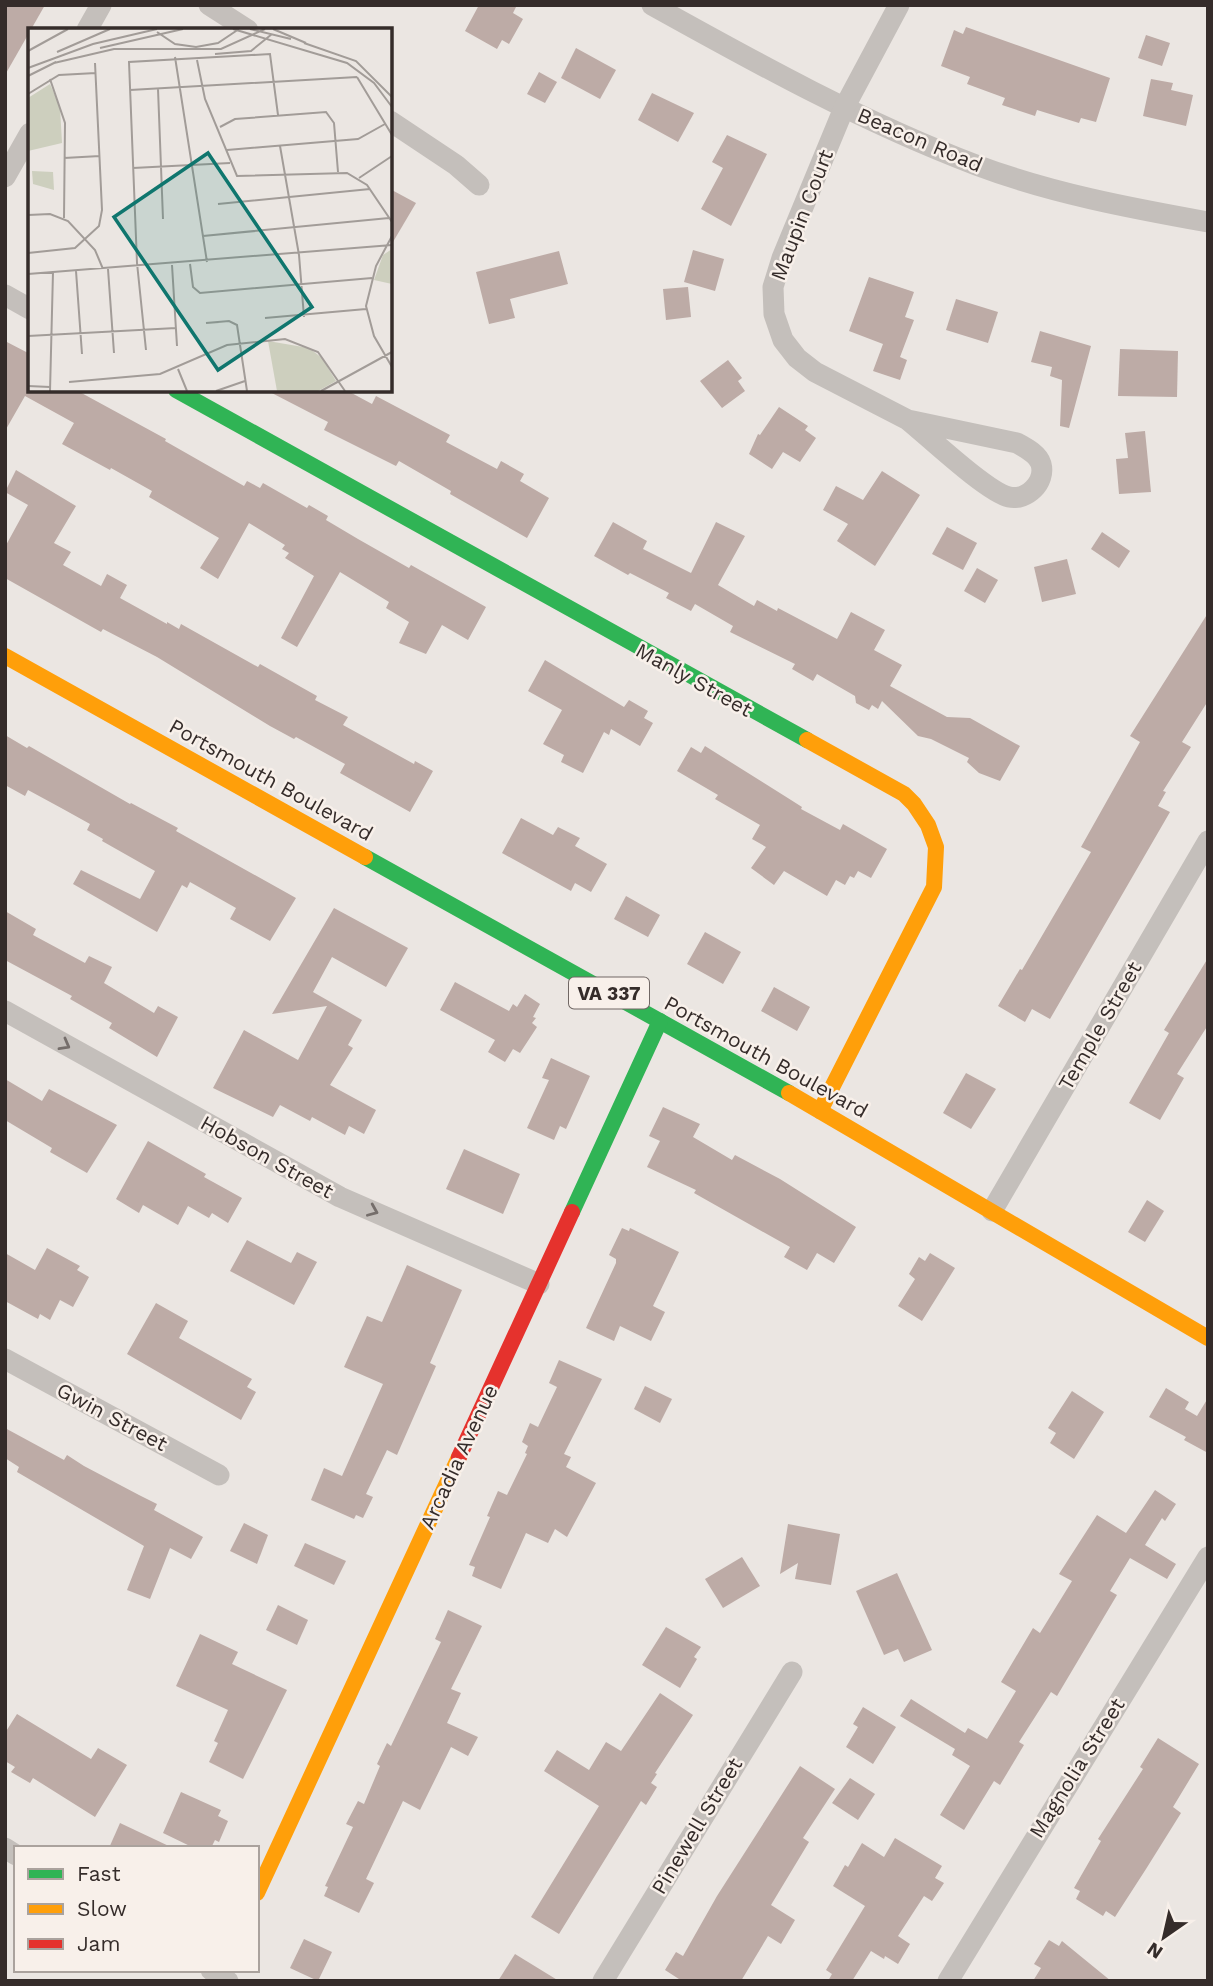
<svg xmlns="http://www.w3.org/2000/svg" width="1213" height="1986" font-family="'Work Sans',sans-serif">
<rect width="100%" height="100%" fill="#ebe6e2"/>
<g fill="#bdaba6">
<path d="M5,5H45L5,75Z"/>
<path d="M479,5H517L513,13L523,19L509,44L502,40L497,49L465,31Z"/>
<path d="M966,27L1110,78L1096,122L1081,118L1079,123L1037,110L1035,116L1002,105L1005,98L967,84L970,77L941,66L954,30L963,34Z"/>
<path d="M1146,35L1170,43L1162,66L1138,58Z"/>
<path d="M576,48L616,70L600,99L561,78Z"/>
<path d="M539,72L557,82L545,103L527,94Z"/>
<path d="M1151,79L1173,83L1171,90L1193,95L1186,126L1143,116Z"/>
<path d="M652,93L694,113L678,142L638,120Z"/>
<path d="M727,135L767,154L731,226L701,209L723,168L712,162Z"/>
<path d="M390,189L416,203L390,247Z"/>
<path d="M693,250L724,259L715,291L684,282Z"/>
<path d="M559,251L568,284L510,299L515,318L489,324L476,272Z"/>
<path d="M869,277L914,292L905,317L914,320L900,357L907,360L900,380L873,371L883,344L849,331Z"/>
<path d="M688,287L691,317L666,320L663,289Z"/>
<path d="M956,299L998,312L988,343L946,330Z"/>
<path d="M1040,331L1091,346L1069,428L1060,426L1062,380L1050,376L1052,367L1031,362Z"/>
<path d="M5,341L30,354L28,390H76L166,439L165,441L244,486L247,481L260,488L263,483L307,508L309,505L328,516L326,520L358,539L409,568L411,565L486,607L468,640L442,625L426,654L399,643L409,622L386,608L389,602L340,572L297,647L281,638L314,576L285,558L289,553L282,549L285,545L249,523L218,579L200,568L219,538L149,497L152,491L111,468L110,470L62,444L74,423L25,396L5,431Z"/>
<path d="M1120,349L1178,351L1177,397L1118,396Z"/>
<path d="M728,360L742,378L738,381L745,391L722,408L700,381Z"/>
<path d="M266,390H346L372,404L376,396L450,435L446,442L497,469L501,461L524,474L520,481L549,498L527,538L450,494L451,491L399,461L396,466L324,430L328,422Z"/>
<path d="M779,407L808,426L805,430L816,438L800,462L783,452L772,469L749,454L758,434L760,435Z"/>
<path d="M1145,431L1151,492L1119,494L1116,459L1128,458L1125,433Z"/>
<path d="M16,470L76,506L54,543L71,552L63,565L101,586L107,574L127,585L120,598L167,624V622L179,629L181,624L258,667L260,664L317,696L315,700L348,717L343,725L414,764L415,761L433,771L410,812L340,773L345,764L296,737L294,739L270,726L157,657L103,629L101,632L5,578V547L28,505L5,492Z"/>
<path d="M882,471L920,495L875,566L837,541L848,524L823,510L836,486L863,500Z"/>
<path d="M613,522L647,541L643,549L691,573L716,522L745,536L718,585L754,606L757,600L777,611L778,608L837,639L851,612L885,630L874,650L902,665L890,686L947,717L970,718L1020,746L1000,781L979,773L967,762L969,758L931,739L918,736L882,701L878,709L872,705L869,710L856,703L855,696L817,674L813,681L792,669L795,664L730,632L733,626L695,604L691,611L666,598L669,593L630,573L628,575L594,556Z"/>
<path d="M947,527L977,543L963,570L932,554Z"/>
<path d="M1102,532L1130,551L1119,568L1091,549Z"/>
<path d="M1067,559L1076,594L1042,602L1034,567Z"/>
<path d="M977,568L998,580L985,603L964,591Z"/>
<path d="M1208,613V701L1182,742L1191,747L1163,791L1166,792L1158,806L1170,812L1050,1019L1032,1009L1025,1022L998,1006L1020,969L1022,970L1091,852L1081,847L1140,742L1130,736Z"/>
<path d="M545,660L624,707L629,700L648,711L644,718L653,723L640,746L611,729L609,735L604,732L583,773L561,762L564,755L543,744L562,710L528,691Z"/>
<path d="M5,735L27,748L29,746L130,804L131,803L178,828L176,831L296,898L270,941L230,919L236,908L190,882L187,888L182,885L157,932L73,884L81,870L140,899L155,871L102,841L103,839L87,830L90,824L63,809L28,790L25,796L5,785Z"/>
<path d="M705,746L791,800L802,807L801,809L840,830L843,824L887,849L871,878L858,871L854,878L850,876L845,885L836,880L827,896L784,871L774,885L751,868L766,847L752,839L760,825L715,799L718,795L677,771L691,747L701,753Z"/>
<path d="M521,818L553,835L558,827L580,838L575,846L607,864L591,892L575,883L571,891L502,853Z"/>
<path d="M626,896L660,915L648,937L614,919Z"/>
<path d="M334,908L408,948L386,987L332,957L313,992L362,1020L348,1045L353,1048L330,1085L376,1110L364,1134L349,1126L345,1135L312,1117L310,1121L280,1105L273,1117L213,1088L244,1030L298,1060L327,1006L272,1014Z"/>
<path d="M5,911L36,929L33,935L85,963L89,956L112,967L104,983L154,1013L158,1006L178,1017L157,1057L109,1028L112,1023L70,999L72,996L5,960Z"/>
<path d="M705,932L741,952L723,984L687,964Z"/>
<path d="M1208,958V1025L1177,1074L1184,1078L1160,1120L1129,1103L1169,1033L1164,1030Z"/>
<path d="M455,982L509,1011L513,1004L517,1007L525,994L540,1004L533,1017L536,1018L532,1023L537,1027L520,1053L513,1049L505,1062L488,1052L495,1040L440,1010Z"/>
<path d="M774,987L810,1007L797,1031L761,1011Z"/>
<path d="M551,1058L590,1076L566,1129L560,1126L554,1140L527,1128L549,1080L542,1078Z"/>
<path d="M966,1073L996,1089L971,1129L943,1113Z"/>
<path d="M5,1079L42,1101L49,1089L117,1125L87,1173L50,1152L52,1148L5,1120Z"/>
<path d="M663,1107L700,1124L693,1137L732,1160L735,1155L780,1179L856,1227L834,1263L817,1253L807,1270L784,1257L790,1247L694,1193L696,1190L647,1167L660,1141L649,1136Z"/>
<path d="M148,1141L206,1174L204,1177L242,1198L228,1223L212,1213L209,1218L188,1206L178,1225L143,1205L139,1213L116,1199Z"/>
<path d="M464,1149L520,1174L503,1214L446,1189Z"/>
<path d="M1147,1200L1164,1211L1145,1242L1128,1232Z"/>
<path d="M622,1228L629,1231L630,1228L679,1252L653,1306L665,1312L651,1341L620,1326L614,1341L586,1328L616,1263V1259L609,1255Z"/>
<path d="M247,1240L291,1263L297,1252L317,1262L294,1305L230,1271Z"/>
<path d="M47,1248L80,1266L77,1270L89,1277L73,1307L60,1300L50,1320L40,1314L38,1319L5,1301V1253L35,1270Z"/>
<path d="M930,1253L955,1268L922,1321L898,1306L915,1279L909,1274L919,1257L925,1261Z"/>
<path d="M407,1265L462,1290L430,1363L436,1366L397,1455L387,1450L366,1494L373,1497L363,1518L356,1515L354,1519L311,1500L324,1468L342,1476L383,1384L344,1367L367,1316L382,1322Z"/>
<path d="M156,1303L188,1321L179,1338L252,1379L247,1387L256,1392L241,1420L127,1354Z"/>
<path d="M559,1360L602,1379L564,1454L571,1457L566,1467L596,1483L567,1537L555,1529L548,1543L526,1533L501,1589L472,1576L475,1567L469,1565L490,1517L487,1516L498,1491L507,1495L527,1454L525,1453L528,1446L522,1442L530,1423L538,1427L557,1387L549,1383Z"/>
<path d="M645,1386L672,1399L660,1423L634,1409Z"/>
<path d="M1166,1388L1189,1402L1185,1409L1197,1416L1208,1398V1453L1184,1440L1186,1437L1149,1417Z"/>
<path d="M1072,1391L1104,1412L1074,1459L1050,1443L1056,1433L1048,1428Z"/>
<path d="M5,1428L64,1460L67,1455L84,1466L139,1495L157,1504L154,1510L203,1537L191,1559L170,1548L150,1599L127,1590L144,1546L17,1472L19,1467L5,1458Z"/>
<path d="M1155,1490L1176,1504L1165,1521L1162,1518L1145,1545L1176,1564L1167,1579L1130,1558L1110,1591L1117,1595L1057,1696L1051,1692L1019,1742L1024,1745L1000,1785L994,1781L964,1830L940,1815L970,1766L952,1755L955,1749L900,1716L911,1699L965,1733L968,1728L987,1739L1016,1691L1001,1682L1033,1628L1040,1633L1072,1581L1059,1574L1097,1515L1126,1533Z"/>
<path d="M244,1523L268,1535L257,1564L230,1551Z"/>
<path d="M788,1524L840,1534L831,1585L795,1579L798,1563L780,1574Z"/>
<path d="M305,1543L346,1561L334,1585L294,1566Z"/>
<path d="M742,1557L760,1586L723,1608L705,1579Z"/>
<path d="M897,1573L932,1650L904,1662L898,1649L884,1655L856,1591Z"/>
<path d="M278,1605L308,1620L297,1645L266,1630Z"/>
<path d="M448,1610L482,1626L451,1689L461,1693L447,1723L478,1737L468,1756L451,1747L420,1810L403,1801L366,1879L374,1883L359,1913L324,1896L328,1887L325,1886L353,1827L346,1824L358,1801L364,1804L380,1766L377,1764L387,1743L391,1746L441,1642L435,1639Z"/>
<path d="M666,1627L701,1647L694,1657L697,1659L680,1688L642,1665Z"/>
<path d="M200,1634L238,1652L232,1664L287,1690L243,1779L209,1762L218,1743L214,1741L228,1710L176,1686Z"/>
<path d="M660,1693L693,1715L655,1773L657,1774L651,1783L657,1787L646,1805L641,1801L559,1934L531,1917L599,1806L544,1771L557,1750L589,1770L606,1742L621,1751Z"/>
<path d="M863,1707L896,1727L873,1764L846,1747L858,1727L853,1724Z"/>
<path d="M17,1714L91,1759L98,1748L127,1765L95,1817L33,1778L30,1783L11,1772L15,1767L5,1761V1733Z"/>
<path d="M1158,1738L1199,1764L1173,1807L1181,1813L1146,1869L1115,1917L1106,1911L1103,1916L1076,1899L1080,1891L1074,1888L1101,1841L1098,1839L1143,1769L1140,1767Z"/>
<path d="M800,1766L835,1789L803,1838L809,1842L771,1905L795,1920L781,1944L768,1936L741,1981H682L665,1970L676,1952L683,1956L717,1896Z"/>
<path d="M850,1778L875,1794L858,1820L832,1803Z"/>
<path d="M181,1792L221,1810L218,1816L228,1821L219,1842L215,1840L211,1848H194L163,1833Z"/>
<path d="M120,1823L173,1848H109Z"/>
<path d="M895,1838L942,1866L935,1878L944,1883L932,1901L924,1896L898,1936L910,1944L898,1964L885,1956L884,1959L871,1951L852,1981H828L832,1974L826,1970L865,1906L833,1886L845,1865L848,1867L862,1843L884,1857Z"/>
<path d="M304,1939L332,1952L318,1981L290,1968Z"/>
<path d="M1049,1940L1059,1946L1062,1941L1111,1981H1033L1041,1968L1034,1964Z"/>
<path d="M515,1954L559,1981H498Z"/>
</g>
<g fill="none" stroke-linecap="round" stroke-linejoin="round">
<g stroke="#c4bfbb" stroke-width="21">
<path d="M209,5L248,30"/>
<path d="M652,5C758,64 863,122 976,165C1050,193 1130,208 1208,222"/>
<path d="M899,5L844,108L782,258L773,287L774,314L783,340L797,358L815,372L908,420L1017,443C1026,448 1038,454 1041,464C1046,482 1027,501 1009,497C987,492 929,437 908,420"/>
<path d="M87,30L101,5"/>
<path d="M390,121L456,165L479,185"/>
<path d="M5,177L30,133"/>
<path d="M5,295L30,309"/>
<path d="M5,1011L340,1197L539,1284"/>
<path d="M992,1211L1208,841"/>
<path d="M5,1359L219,1475"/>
<path d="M5,1848L16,1855"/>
<path d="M211,1970L228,1981"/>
<path d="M603,1981L792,1672"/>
<path d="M948,1981L1208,1557"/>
</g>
<g stroke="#30b455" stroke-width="16">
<path d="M176,390L807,740"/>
<path d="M365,857L789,1093"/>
<path d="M572,1212L660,1021"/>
</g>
<g stroke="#ff9f0a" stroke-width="16">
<path d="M5,656L365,857"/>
<path d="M807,740L904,794L914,804L928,825L936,847L934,887L820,1111"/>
<path d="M789,1093L1208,1338"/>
<path d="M257,1893L459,1457"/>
</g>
<path stroke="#e5322d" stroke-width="16" d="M459,1457L572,1212"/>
</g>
<defs><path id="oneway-chevron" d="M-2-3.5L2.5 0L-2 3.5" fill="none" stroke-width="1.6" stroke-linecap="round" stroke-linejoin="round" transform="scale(1.75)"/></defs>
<g stroke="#756e6b">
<use href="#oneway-chevron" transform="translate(65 1045) rotate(29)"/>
<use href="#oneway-chevron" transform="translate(373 1211) rotate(23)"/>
</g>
<g text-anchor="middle" stroke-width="5" stroke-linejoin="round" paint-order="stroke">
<rect fill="#f8f0ea" stroke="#706764" stroke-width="2" x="569" y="977.5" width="80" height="31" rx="5"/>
<g font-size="19" font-weight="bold" fill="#352c2a">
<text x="609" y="1000">VA 337</text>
</g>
<g font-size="21" fill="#352c2a" stroke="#f8f0ea">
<text transform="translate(920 140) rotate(23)" y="7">Beacon Road</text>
<text transform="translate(802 215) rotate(-69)" y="7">Maupin Court</text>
<text transform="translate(694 680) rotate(29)" y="7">Manly Street</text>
<text transform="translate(271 780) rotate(29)" y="7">Portsmouth Boulevard</text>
<text transform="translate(1100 1026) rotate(-60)" y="7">Temple Street</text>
<text transform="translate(766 1057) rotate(29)" y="7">Portsmouth Boulevard</text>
<text transform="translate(267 1157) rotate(29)" y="7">Hobson Street</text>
<text transform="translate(112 1417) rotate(28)" y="7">Gwin Street</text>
<text transform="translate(459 1457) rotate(-65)" y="7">Arcadia Avenue</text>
<text transform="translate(1077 1768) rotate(-58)" y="7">Magnolia Street</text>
<text transform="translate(697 1826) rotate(-59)" y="7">Pinewell Street</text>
</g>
</g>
<g transform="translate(28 28)">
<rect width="364" height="364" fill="#ebe6e2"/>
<path d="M22,56L32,79L34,115L0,123V70ZM4,143L25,144L26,162L5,156ZM364,221V256L346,252L355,227ZM240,313L281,320L294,330L308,353L290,363H249Z" fill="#cdcfbe"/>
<path fill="none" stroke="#a29c98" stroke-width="2" d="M205,1L319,35L346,55L364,79M222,1L263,11M245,1L278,15M129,4L147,16L168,19L190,15L211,1M276,15L328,33L364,69M72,20L155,1M0,23L40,1M29,24L82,1M187,26L223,23L244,6M147,29L179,234M169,32L177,71L209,148L319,145L339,157L364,194M26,35L86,21H193L237,1M0,40L65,16L129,1M0,48L28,34M329,49L364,107M22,51L37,95L36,190M130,61L135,191M102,62L329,49M0,66L31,47L68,45M192,99L207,91L298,84L306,95L310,144M252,118L271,227L276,289M199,122L330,111L357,96M36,130L72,128M105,140L202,135M331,150L364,128M190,176L342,161M0,187L22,186L40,193L67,222L75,241M175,208L361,190M364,208L348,238L338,278L346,308L364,339M0,225L47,220L71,198L74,182L67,35M162,236L165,259L172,265L344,250M144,237L149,318M80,241L86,325M48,243L54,326M0,246L364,217M237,290L338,281M191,294L178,295L201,293L209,297L219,363M0,308L148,300M118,322L109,235L101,34L242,26L250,87M150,341L159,363M41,354L132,346L199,317L257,311L290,324L317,363M0,358L22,359M22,363L25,244M188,363L217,353M293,363L364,324"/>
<path fill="#0f766e" fill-opacity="0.15" stroke="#0f766e" stroke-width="3.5" d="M180,125L284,279L190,342L86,189Z"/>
<rect width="364" height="364" fill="none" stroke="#352c2a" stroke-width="3.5"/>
</g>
<rect width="1213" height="1986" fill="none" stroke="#352c2a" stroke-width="14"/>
<rect x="14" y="1846" width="245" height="126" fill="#f8f0ea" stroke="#aaa29d" stroke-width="2"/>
<rect x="28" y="1869" width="35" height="10" fill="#30b455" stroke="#aaa29d" stroke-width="2"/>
<text x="77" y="1881" font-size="21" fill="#352c2a">Fast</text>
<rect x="28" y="1904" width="35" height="10" fill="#ff9f0a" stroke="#aaa29d" stroke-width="2"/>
<text x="77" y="1916" font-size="21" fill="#352c2a">Slow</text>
<rect x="28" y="1939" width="35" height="10" fill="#e5322d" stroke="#aaa29d" stroke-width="2"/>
<text x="77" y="1951" font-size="21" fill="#352c2a">Jam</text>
<g transform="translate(1164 1937) rotate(214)" stroke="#f8f0ea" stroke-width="5" paint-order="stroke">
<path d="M0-5L12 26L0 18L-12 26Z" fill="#352c2a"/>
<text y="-10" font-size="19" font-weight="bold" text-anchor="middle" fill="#352c2a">N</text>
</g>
</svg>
